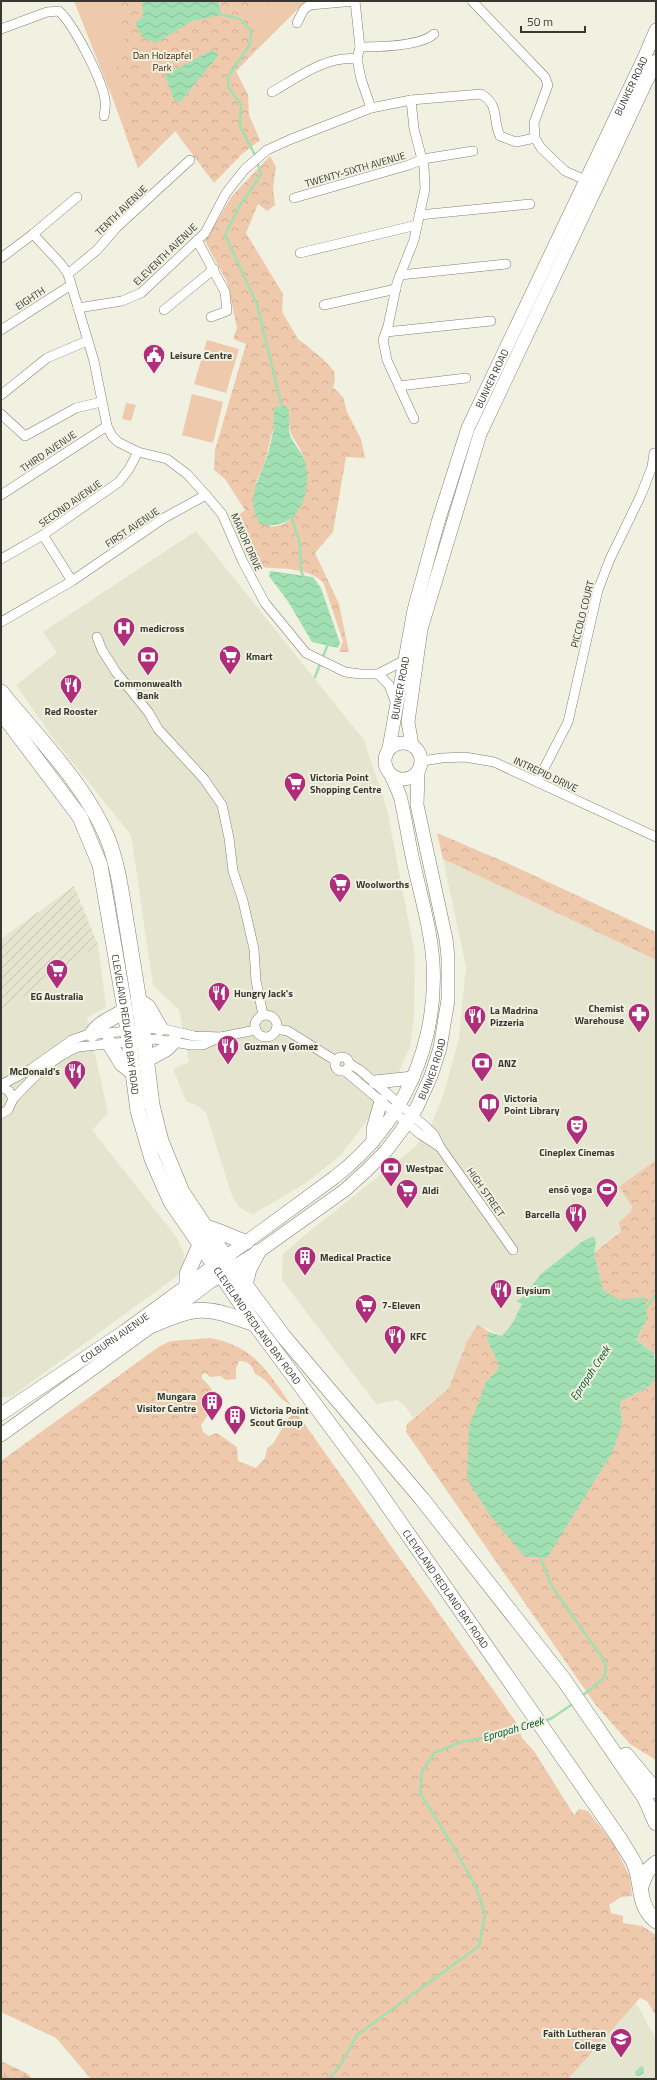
<svg xmlns="http://www.w3.org/2000/svg" width="657" height="2080" font-family="'Titillium Web',sans-serif">
<defs>
<pattern id="industrial-furrows" width="10" height="10" patternUnits="userSpaceOnUse"><rect width="10" height="10" fill="#e5e5cf"/><path d="M-1 1l2-2M0 10L10 0M9 11l2-2" fill="none" stroke="#c5c5b2"/></pattern>
<pattern id="forest-crowns" width="20" height="18" patternUnits="userSpaceOnUse"><rect width="20" height="18" fill="#efc9ac"/><path d="M2 6a3 3 0 1 1 6 0M12 15a3 3 0 1 1 6 0" fill="none" stroke="#cead94"/></pattern>
<pattern id="wetland-marsh" width="20" height="14" patternUnits="userSpaceOnUse"><rect width="20" height="14" fill="#efc9ac"/><path d="M1 5h8M5 5V1M11 12h8M15 12V8" fill="none" stroke="#cead94"/></pattern>
<pattern id="water-waves" width="16" height="10" patternUnits="userSpaceOnUse"><rect width="16" height="10" fill="#a0e0b2"/><path d="M0 5q4-4 8 0t8 0" fill="none" stroke="#8bc19a"/></pattern>
</defs>
<rect width="100%" height="100%" fill="#f1f1e1"/>
<g fill="#e5e5cf">
<path d="M196,531L364,740L387,809L415,955L414,1017L410,1047L392,1087L341,1155L306,1183L253,1214L245,1211L238,1206L232,1196L206,1113L198,1106L186,1101L173,1069L189,1062L179,1010L153,985L131,835L53,738L16,685L57,653L43,632Z"/>
<path d="M443,859L656,960V1211L617,1233L594,1253L522,1304L512,1324L502,1336L478,1324L467,1341L449,1388L413,1418L404,1405L397,1400L376,1404L282,1280L283,1254L305,1235L415,1147L430,1128L444,1093L459,1038L466,967Z"/>
<path d="M98,945L106,1007L87,1018L108,1113L92,1130L177,1238L184,1254V1267L177,1276L11,1397H1V1006L4,1010Z"/>
<path d="M635,2001L656,2039V2079H568Z"/>
</g>
<path fill="url(#industrial-furrows)" d="M74,886L98,945L4,1010L1,1006V939Z"/>
<g fill="#efc9ac">
<path d="M74,1H306L138,168L114,102Z"/>
<path d="M207,340L239,349L226,393L194,384Z"/>
<path d="M192,394L223,402L213,443L182,435Z"/>
<path d="M126,403L136,405L131,421L122,419Z"/>
</g>
<g fill="url(#forest-crowns)" fill-rule="evenodd">
<path d="M117,1H142L143,17L135,23L172,34L192,21L221,15L218,1H250L245,12L255,27L256,50L236,71L248,95L249,115L260,140L241,155L214,183L175,131L138,168L125,133L130,103L115,80L117,65L126,46ZM217,53V58L180,102L174,100L166,79L169,72Z"/>
<path d="M271,1H283L265,19L264,8Z"/>
<path d="M270,156L276,167L273,188L275,205L267,211L258,204L246,233L283,294L282,312L298,339L323,359L334,371L335,380L333,387L343,397L347,412L361,439L365,458L346,457L333,532L315,553L339,604L349,652H339L343,641L323,582C305,566 278,569 256,567L235,518L245,510L225,479L214,470L215,450L246,344L233,339L237,328L227,282L205,241L232,196ZM283,405L290,413C286,434 294,436 302,453C312,472 305,507 288,521C284,525 276,526 271,527L256,482L264,465L279,406Z"/>
<path d="M437,833L505,862L656,932V960L443,859Z"/>
<path d="M656,1160V1357L654,1353L636,1340L647,1319L603,1290L594,1253L621,1231L619,1222L631,1212L632,1206L619,1187Z"/>
<path d="M478,1324L489,1332L487,1340L499,1365L497,1370L486,1382L525,1557L547,1558L622,1423L620,1402L648,1387L656,1378V1760L630,1744L595,1704L406,1432L407,1424L449,1388L467,1341Z"/>
<path d="M210,1338C254,1346 267,1371 291,1405C276,1399 272,1381 255,1374C252,1365 249,1361 239,1361L236,1368V1379L226,1380L221,1376L210,1377L206,1373L202,1374V1379C211,1385 220,1401 220,1412H210L201,1425L203,1432L209,1436L217,1433L237,1447L238,1461L256,1468L265,1458L267,1448L273,1444L289,1417L296,1412L516,1722L522,1738L534,1751L574,1815L579,1809L588,1811L613,1843L630,1877L632,1896L621,1897L609,1905L611,1913L623,1916V1923L642,1926L656,1935V2016L647,2001L640,1998L568,2079H91L56,2038L1,2012V1461L160,1346L171,1341Z"/>
</g>
<path fill="url(#wetland-marsh)" d="M1,2061L28,2074L32,2079H1Z"/>
<g fill="url(#water-waves)">
<path d="M142,1H218L221,15L192,21L156,43L142,37L135,22L143,17Z"/>
<path d="M212,50L218,53L217,57L180,102L174,100L165,75Z"/>
<path d="M283,405L288,408C291,417 287,426 290,435C294,446 303,452 306,464C312,495 297,533 260,524C247,502 255,487 264,465C268,454 271,443 273,432C275,423 272,415 275,408Z"/>
<path d="M270,571L313,577L321,588L340,643L338,648L312,642L289,603L269,576Z"/>
<path d="M594,1236L596,1243L594,1253L603,1290L620,1300L645,1297L647,1319L636,1340L654,1353L656,1378L648,1387L620,1402L622,1423L613,1451L547,1558L525,1557L489,1514L467,1479L469,1427L486,1382L497,1370L499,1365L487,1340L489,1332L502,1336L512,1324L522,1304L516,1301L523,1297L541,1274L583,1241Z"/>
<path d="M641,2066L644,2068V2073L639,2076H636L635,2072Z"/>
</g>
<g fill="none" stroke-linecap="round" stroke-linejoin="round">
<g stroke="#a0e0b2" stroke-width="2.5">
<path d="M219,14L240,19L251,30L250,44L228,77V87L241,104L240,126L256,157"/>
<path d="M257,161L261,175L240,205L225,235L257,304L282,408"/>
<path d="M291,516L300,544L301,571L304,577"/>
<path d="M315,677L328,644"/>
<path d="M645,1310L656,1294"/>
<path d="M539,1554L552,1587L606,1663L605,1677L582,1696"/>
<path d="M544,1721L552,1718L574,1703"/>
<path d="M329,2079L340,2066L357,2035L479,1946L485,1914L476,1887L450,1841L420,1793L422,1772L434,1753L461,1742L499,1735L533,1724"/>
</g>
<g stroke="#818173" stroke-width="10">
<g id="minor">
<path d="M355,1L360,47L357,59L361,79L371,108"/>
<path d="M472,1L545,77L548,85L534,123L535,138L541,148L565,171L590,182"/>
<path d="M297,23L304,9L310,5L355,1"/>
<path d="M1,29L47,12L59,11C74,25 102,79 105,100C106,105 105,111 104,116"/>
<path d="M360,47C379,47 421,46 434,34"/>
<path d="M272,92C297,78 327,55 357,59"/>
<path d="M411,100L414,129L424,167L425,189L414,240L397,283L388,326L383,340L387,360L414,419"/>
<path d="M294,198L409,165L423,159L473,151"/>
<path d="M419,215L530,204"/>
<path d="M33,234L61,264L68,274L94,361L107,426L112,436L118,442L138,452L167,459L187,474L206,495L222,514L243,562L265,603L306,653L345,672L360,674H378L405,660"/>
<path d="M197,240L225,292L227,311L211,317"/>
<path d="M300,253L417,225"/>
<path d="M1,258L33,234L77,197"/>
<path d="M68,274L97,250L117,227L190,160"/>
<path d="M400,275L506,264"/>
<path d="M324,305L396,289"/>
<path d="M78,308L122,301L141,293L205,233L226,193L245,169L267,150L289,140L371,108L411,100L481,94C500,105 492,119 500,136L516,142L535,138"/>
<path d="M164,310L214,269"/>
<path d="M1,330L71,285"/>
<path d="M386,332L491,321"/>
<path d="M399,386L466,378"/>
<path d="M1,395L47,358L87,341"/>
<path d="M1,414L25,436L76,408L101,402"/>
<path d="M1,495L107,426"/>
<path d="M43,535L72,581"/>
<path d="M1,559L43,535L119,482L129,469L138,452"/>
<path d="M1,622L72,581L164,518L206,495"/>
<path d="M97,637L102,650L116,672L149,713L158,729L204,779L222,805L229,838L233,871L243,901L254,949L256,981L263,1015"/>
<path d="M378,674L389,685L396,704"/>
<path d="M422,761L442,758L465,757L494,762L656,837"/>
<path d="M537,782L568,722L598,590L610,559L641,495L652,467L654,453"/>
<circle cx="266" cy="1026" r="11"/>
<path d="M276,1029L288,1031L336,1061"/>
<circle cx="342" cy="1064" r="7"/>
<path d="M350,1064L360,1070L426,1127L434,1135L440,1147L513,1250"/>
<path d="M345,1071L420,1134L440,1147"/>
<path d="M1,1085L31,1069L72,1040L86,1035L160,1028L194,1036L221,1037"/>
<path d="M1,1087L9,1091L13,1099L8,1110L1,1114"/>
<path d="M13,1099C32,1079 51,1058 78,1047L156,1039L191,1045H203L221,1037L256,1030"/>
</g>
</g>
<g stroke="#818173" stroke-width="14">
<g id="secondary">
<circle cx="403" cy="761" r="18"/>
<path d="M412,745L408,722L421,629L480,434L656,61"/>
<path id="s1" d="M389,748L414,610L438,522L468,428L644,58L656,30"/>
<path d="M375,1082L413,1078"/>
<path d="M373,1142V1129L381,1101"/>
<path id="s2" d="M1,1414L125,1331L335,1177C401,1126 438,1047 433,963C431,930 421,897 414,865C409,844 406,822 401,800C399,791 394,783 391,775"/>
<path id="s3" d="M1,1435L153,1325L210,1282L258,1252L345,1190L366,1171L386,1151L407,1123L417,1107L431,1076L440,1048L448,1000V957L446,939L417,805L418,772"/>
</g>
</g>
<g stroke="#818173" stroke-width="16">
<g id="trunk">
<path d="M1,692C38,738 84,783 107,837C114,854 118,872 121,890L139,1001L152,1105L161,1141L182,1192L232,1267L284,1337L422,1499L564,1680L645,1798L656,1823"/>
<path id="s4" d="M1,712L80,817L100,865L125,1010L138,1111L152,1159L171,1202L255,1324L364,1471L619,1838C624,1847 631,1856 635,1865C643,1887 637,1905 656,1921"/>
<path d="M139,1001L148,1007L160,1028"/>
<path d="M92,1034C99,1022 114,1018 125,1010"/>
<path d="M109,1043L122,1064L132,1072"/>
<path d="M146,1060L166,1049L174,1041"/>
<path d="M205,1227C220,1230 231,1238 246,1242"/>
<path d="M245,1285L249,1269L258,1252"/>
<path d="M187,1287V1274L200,1245"/>
<path d="M153,1325C202,1303 207,1308 255,1324"/>
<path d="M626,1755L656,1791"/>
<path d="M641,1886L647,1871L656,1863"/>
</g>
</g>
<use href="#minor" stroke="#fff" stroke-width="9"/>
<use href="#secondary" stroke="#fff" stroke-width="13"/>
<use href="#trunk" stroke="#fff" stroke-width="15"/>
</g>
<defs>
<g id="civic-pin" transform="scale(1.15)"><path d="M0 17L-7.5 6A9.5 9.5 0 1 1 7.5 6Z" fill="#ae2e7c" stroke="#f1f1e1"/><path d="M-.6-6.5H3V-4.5H.6V-3L4-1V1h2V6H-6V1h2V-1L-.6-3ZM-1.2 2.5V6h2.4V2.5Z" fill="#fff"/></g>
<g id="hospital-pin" transform="scale(1.15)"><path d="M0 17L-7.5 6A9.5 9.5 0 1 1 7.5 6Z" fill="#ae2e7c" stroke="#f1f1e1"/><path d="M-5-5h3v3.5h4V-5h3V5h-3V1.5h-4V5h-3Z" fill="#fff"/></g>
<g id="supermarket-pin" transform="scale(1.15)"><path d="M0 17L-7.5 6A9.5 9.5 0 1 1 7.5 6Z" fill="#ae2e7c" stroke="#f1f1e1"/><path d="M-6-5.5h2.5l.6 2H6L4.5 2H-2.5L-4.4-4H-6ZM-1.5 3.2a1.3 1.3 0 1 0 .1 0ZM3 3.2a1.3 1.3 0 1 0 .1 0Z" fill="#fff"/></g>
<g id="bank-pin" transform="scale(1.15)"><path d="M0 17L-7.5 6A9.5 9.5 0 1 1 7.5 6Z" fill="#ae2e7c" stroke="#f1f1e1"/><path d="M-6-4H6V4H-6ZM0-2.3a2.3 2.3 0 1 0 0 4.6a2.3 2.3 0 1 0 0-4.6Z" fill="#fff"/></g>
<g id="restaurant-pin" transform="scale(1.15)"><path d="M0 17L-7.5 6A9.5 9.5 0 1 1 7.5 6Z" fill="#ae2e7c" stroke="#f1f1e1"/><path d="M-5-6h1v4h1v-4h1v4h1v-4h1v5L-1.5 .5V6h-2V.5L-5-1ZM5-6V6H3V1.5H1.5Q1.5-4 5-6Z" fill="#fff"/></g>
<g id="pharmacy-pin" transform="scale(1.15)"><path d="M0 17L-7.5 6A9.5 9.5 0 1 1 7.5 6Z" fill="#ae2e7c" stroke="#f1f1e1"/><path d="M-2-6h4v4h4v4h-4v4h-4v-4h-4v-4h4Z" fill="#fff"/></g>
<g id="library-pin" transform="scale(1.15)"><path d="M0 17L-7.5 6A9.5 9.5 0 1 1 7.5 6Z" fill="#ae2e7c" stroke="#f1f1e1"/><path d="M-6-4Q-3-5.5-.7-3.5V5Q-3 3-6 4ZM6-4Q3-5.5 .7-3.5V5Q3 3 6 4Z" fill="#fff"/></g>
<g id="theatre-pin" transform="scale(1.15)"><path d="M0 17L-7.5 6A9.5 9.5 0 1 1 7.5 6Z" fill="#ae2e7c" stroke="#f1f1e1"/><path d="M-5-5.5Q0-4 5-5.5V0Q5 5 0 6Q-5 5-5 0ZM-3.3-2.5H-1v1.5H-3.3ZM1-2.5H3.3v1.5H1ZM-2.8 1Q0 5.5 2.8 1Z" fill="#fff"/></g>
<g id="stadium-pin" transform="scale(1.15)"><path d="M0 17L-7.5 6A9.5 9.5 0 1 1 7.5 6Z" fill="#ae2e7c" stroke="#f1f1e1"/><path d="M0-5a6.5 5 0 1 0 0 10a6.5 5 0 1 0 0-10ZM-3.5-1.8h7v3.6h-7Z" fill="#fff"/></g>
<g id="building-pin" transform="scale(1.15)"><path d="M0 17L-7.5 6A9.5 9.5 0 1 1 7.5 6Z" fill="#ae2e7c" stroke="#f1f1e1"/><path d="M-4-6H4V6H1V3H-1V6H-4ZM-2.5-4.3h1.7v1.8h-1.7ZM.8-4.3h1.7v1.8H.8ZM-2.5-1h1.7V.8h-1.7ZM.8-1h1.7V.8H.8Z" fill="#fff"/></g>
<g id="school-pin" transform="scale(1.15)"><path d="M0 17L-7.5 6A9.5 9.5 0 1 1 7.5 6Z" fill="#ae2e7c" stroke="#f1f1e1"/><path d="M0-5L7-2L0 1L-7-2ZM-4 1L0 2.5L4 1V4Q0 6-4 4Z" fill="#fff"/></g>
</defs>
<g fill-rule="evenodd">
<use href="#civic-pin" x="154" y="355"/>
<use href="#hospital-pin" x="124" y="628"/>
<use href="#supermarket-pin" x="230" y="656"/>
<use href="#bank-pin" x="148" y="657"/>
<use href="#restaurant-pin" x="71" y="685"/>
<use href="#supermarket-pin" x="295" y="783"/>
<use href="#supermarket-pin" x="340" y="884"/>
<use href="#supermarket-pin" x="57" y="970"/>
<use href="#restaurant-pin" x="219" y="993"/>
<use href="#pharmacy-pin" x="639" y="1014"/>
<use href="#restaurant-pin" x="475" y="1016"/>
<use href="#restaurant-pin" x="228" y="1046"/>
<use href="#bank-pin" x="482" y="1063"/>
<use href="#restaurant-pin" x="75" y="1071"/>
<use href="#library-pin" x="489" y="1104"/>
<use href="#theatre-pin" x="577" y="1126"/>
<use href="#bank-pin" x="391" y="1168"/>
<use href="#stadium-pin" x="607" y="1189"/>
<use href="#supermarket-pin" x="407" y="1190"/>
<use href="#restaurant-pin" x="576" y="1214"/>
<use href="#building-pin" x="305" y="1257"/>
<use href="#restaurant-pin" x="501" y="1290"/>
<use href="#supermarket-pin" x="366" y="1305"/>
<use href="#restaurant-pin" x="395" y="1336"/>
<use href="#building-pin" x="212" y="1402"/>
<use href="#building-pin" x="235" y="1416"/>
<use href="#school-pin" x="621" y="2039"/>
</g>
<g text-anchor="middle" stroke-width="4" stroke-linejoin="round" paint-order="stroke">
<g font-size="10" fill="#431f00" stroke="#f1f1e1">
<text x="162" y="59">Dan Holzapfel<tspan x="162" dy="12">Park</tspan></text>
</g>
<g font-size="10" fill="#383832" stroke="#f1f1e1">
<text dy="4" stroke="none"><textPath href="#s1" startOffset="709">BUNKER ROAD</textPath></text>
<text transform="translate(355 169) rotate(-16)" y="4">TWENTY-SIXTH AVENUE</text>
<text transform="translate(121 210) rotate(-44)" y="4">TENTH AVENUE</text>
<text transform="translate(165 254) rotate(-44)" y="4">ELEVENTH AVENUE</text>
<text transform="translate(30 298) rotate(-33)" y="4">EIGHTH</text>
<text dy="4" stroke="none"><textPath href="#s1" startOffset="385">BUNKER ROAD</textPath></text>
<text transform="translate(48 451) rotate(-34)" y="4">THIRD AVENUE</text>
<text transform="translate(70 503) rotate(-35)" y="4">SECOND AVENUE</text>
<text transform="translate(132 527) rotate(-34)" y="4">FIRST AVENUE</text>
<text transform="translate(247 542) rotate(66)" y="4">MANOR DRIVE</text>
<text transform="translate(582 614) rotate(-76)" y="4">PICCOLO COURT</text>
<text dy="4" stroke="none"><textPath href="#s1" startOffset="61">BUNKER ROAD</textPath></text>
<text transform="translate(546 774) rotate(25)" y="4">INTREPID DRIVE</text>
<text dy="4" stroke="none"><textPath href="#s4" startOffset="345">CLEVELAND REDLAND BAY ROAD</textPath></text>
<text dy="4" stroke="none"><textPath href="#s3" startOffset="574">BUNKER ROAD</textPath></text>
<text transform="translate(486 1192) rotate(55)" y="4">HIGH STREET</text>
<text dy="4" stroke="none"><textPath href="#s4" startOffset="680">CLEVELAND REDLAND BAY ROAD</textPath></text>
<text dy="4" stroke="none"><textPath href="#s2" startOffset="137">COLBURN AVENUE</textPath></text>
<text dy="4" stroke="none"><textPath href="#s4" startOffset="1004">CLEVELAND REDLAND BAY ROAD</textPath></text>
</g>
<g font-size="10" font-weight="bold" fill="#383832" stroke="#f1f1e1" text-anchor="start">
<text x="170" y="359">Leisure Centre</text>
<text x="140" y="632">medicross</text>
<text x="246" y="660">Kmart</text>
<text x="148" y="687" text-anchor="middle">Commonwealth<tspan x="148" dy="12">Bank</tspan></text>
<text x="71" y="715" text-anchor="middle">Red Rooster</text>
<text x="310" y="781">Victoria Point<tspan x="310" dy="12">Shopping Centre</tspan></text>
<text x="356" y="888">Woolworths</text>
<text x="234" y="997">Hungry Jack's</text>
<text x="57" y="1000" text-anchor="middle">EG Australia</text>
<text x="624" y="1012" text-anchor="end">Chemist<tspan x="624" dy="12">Warehouse</tspan></text>
<text x="490" y="1014">La Madrina<tspan x="490" dy="12">Pizzeria</tspan></text>
<text x="244" y="1050">Guzman y Gomez</text>
<text x="498" y="1067">ANZ</text>
<text x="60" y="1075" text-anchor="end">McDonald's</text>
<text x="504" y="1102">Victoria<tspan x="504" dy="12">Point Library</tspan></text>
<text x="577" y="1156" text-anchor="middle">Cineplex Cinemas</text>
<text x="406" y="1172">Westpac</text>
<text x="592" y="1193" text-anchor="end">ensō yoga</text>
<text x="422" y="1194">Aldi</text>
<text x="560" y="1218" text-anchor="end">Barcella</text>
<text x="320" y="1261">Medical Practice</text>
<text x="516" y="1294">Elysium</text>
<text x="382" y="1309">7-Eleven</text>
<text x="410" y="1340">KFC</text>
<text x="196" y="1400" text-anchor="end">Mungara<tspan x="196" dy="12">Visitor Centre</tspan></text>
<text x="250" y="1414">Victoria Point<tspan x="250" dy="12">Scout Group</tspan></text>
<text x="606" y="2037" text-anchor="end">Faith Lutheran<tspan x="606" dy="12">College</tspan></text>
</g>
<g font-size="11" font-style="italic" fill="#06522a" stroke="#f1f1e1">
<text transform="translate(590 1373) rotate(-56)" y="4">Eprapah Creek</text>
<text transform="translate(513 1729) rotate(-16)" y="4">Eprapah Creek</text>
</g>
</g>
<rect width="657" height="2080" fill="none" stroke="#383832" stroke-width="4"/>
<path d="M521 26v6h64v-6" fill="none" stroke="#383832" stroke-width="2"/>
<text x="527" y="26" font-size="12" fill="#383832" stroke="#f1f1e1" stroke-width="3" paint-order="stroke">50 m</text>
</svg>
